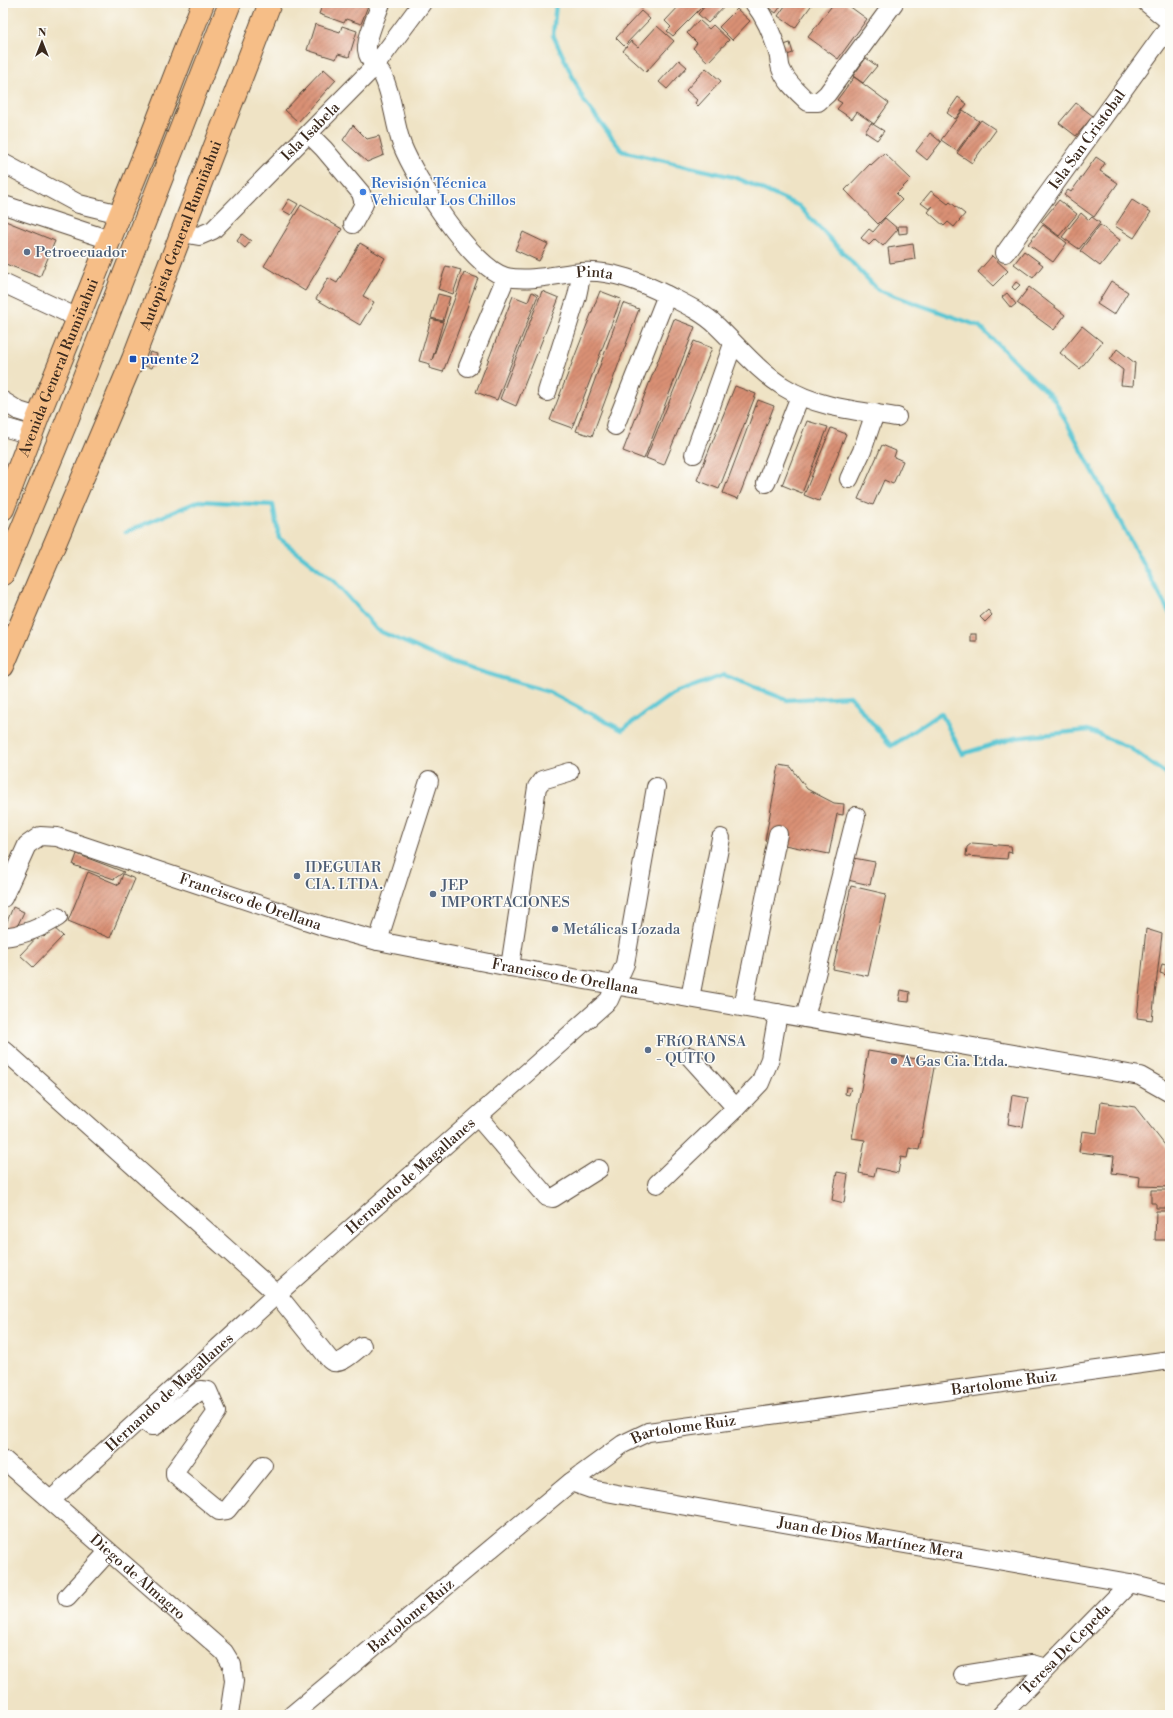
<svg xmlns="http://www.w3.org/2000/svg" width="1173" height="1718" font-family="'Libre Bodoni',serif">
<defs>
<pattern id="building-hatch" width="6" height="6" patternUnits="userSpaceOnUse"><rect width="6" height="6" fill="#d99074"/><path d="M-1 1l2-2M0 6l6-6M5 7l2-2" fill="none" stroke="#b1765f"/></pattern>
</defs>
<rect width="100%" height="100%" fill="#fdfcf7"/>
<filter id="ink" filterUnits="userSpaceOnUse"><feTurbulence type="fractalNoise" baseFrequency=".025" numOctaves="2"/><feDisplacementMap in="SourceGraphic" scale="8" xChannelSelector="R" yChannelSelector="G"/><feConvolveMatrix kernelMatrix="1 2 1 2 8 2 1 2 1" color-interpolation-filters="sRGB"/></filter>
<filter id="wash" filterUnits="userSpaceOnUse"><feTurbulence type="fractalNoise" baseFrequency=".012" numOctaves="4" result="noise"/><feDisplacementMap in="SourceGraphic" scale="16" xChannelSelector="R" yChannelSelector="G"/><feGaussianBlur stdDeviation="0.9" result="paint"/><feColorMatrix in="noise" values="0 0 0 0 0 0 0 0 0 0 0 0 0 0 0 0 0 1.4 0 .05"/><feComposite in="paint" operator="in"/></filter>
<g filter="url(#wash)">
<rect width="100%" height="100%" fill="#efe3c5"/>
<g fill="none" stroke-linecap="round" stroke-linejoin="round">
<g stroke="#5ac6d3" stroke-width="4.5">
<path d="M556,3L553,35L584,101L622,151L737,178L799,206L878,290L979,326L1054,399L1170,614"/>
<path d="M126,532L199,501L273,505L279,538L335,582L377,630L452,663L549,692L622,730L672,694L724,675L787,700L850,696L891,746L941,713L962,754L1015,738L1088,730L1130,748L1170,777"/>
</g>
</g>
<g id="blocks">
<g fill="url(#building-hatch)">
<path d="M323,3H369L361,24L346,19L344,23L319,14Z"/>
<path d="M636,3H648L642,9Z"/>
<path d="M682,3H706L673,36L667,31L671,27L665,21Z"/>
<path d="M708,3H727L708,23L698,14Z"/>
<path d="M762,3H783L776,13Z"/>
<path d="M787,3H813L795,28L778,16Z"/>
<path d="M834,3H845L867,19L838,59L808,37Z"/>
<path d="M737,9L750,21L732,40L719,27Z"/>
<path d="M641,11L650,19L624,46L616,38Z"/>
<path d="M699,20L709,29L713,25L729,40L708,62L693,48L697,43L687,33Z"/>
<path d="M315,24L340,32L342,26L357,31L349,57L338,54L336,59L307,50Z"/>
<path d="M657,26L674,41L646,72L623,51L631,41L638,47Z"/>
<path d="M790,43L793,53L784,56L781,46Z"/>
<path d="M866,58L877,66L863,83L853,76Z"/>
<path d="M679,60L687,67L667,89L659,82Z"/>
<path d="M706,68L721,81L698,106L695,103L697,100L686,90Z"/>
<path d="M324,69L336,80L298,122L285,110Z"/>
<path d="M854,77L889,103L874,124L857,112L852,119L837,109L842,103L837,100Z"/>
<path d="M958,97L967,104L955,119L947,113Z"/>
<path d="M1076,103L1093,116L1076,136L1059,123Z"/>
<path d="M963,110L979,121L957,151L941,140Z"/>
<path d="M981,120L996,130L972,163L957,153Z"/>
<path d="M871,123L884,131L877,140L865,132Z"/>
<path d="M353,125L367,139L379,136L384,155L367,162L343,140Z"/>
<path d="M930,133L941,142L927,160L916,151Z"/>
<path d="M884,153L911,179L896,194L902,200L878,224L845,190L870,164L871,165Z"/>
<path d="M1096,157L1105,163L1100,171L1118,183L1094,217L1064,195L1068,190L1071,192Z"/>
<path d="M931,191L948,204L950,202L965,214L954,227L948,222L944,226L928,212L933,206L929,209L921,203Z"/>
<path d="M289,199L298,204L291,215L282,210Z"/>
<path d="M1059,200L1077,214L1059,236L1041,222Z"/>
<path d="M1132,200L1151,212L1134,238L1115,226Z"/>
<path d="M301,205L342,229L305,291L264,266Z"/>
<path d="M1081,213L1089,220L1092,217L1100,223L1079,249L1062,237Z"/>
<path d="M885,218L898,229L883,246L875,239L869,245L861,238L869,229L873,232Z"/>
<path d="M3,220L55,241L40,277L3,263Z"/>
<path d="M1043,225L1067,243L1053,262L1028,244Z"/>
<path d="M1100,225L1120,240L1100,266L1080,251Z"/>
<path d="M898,226H907V233L899,234Z"/>
<path d="M523,232L548,244L539,261L515,250Z"/>
<path d="M242,234L251,241L245,248L237,241Z"/>
<path d="M360,243L385,258L363,296L374,302L360,325L316,299L328,278L337,283Z"/>
<path d="M913,244L915,259L890,263L888,248Z"/>
<path d="M1024,251L1043,265L1033,278L1014,264Z"/>
<path d="M992,256L1008,271L993,286L978,272Z"/>
<path d="M446,266L461,270L453,294L438,289Z"/>
<path d="M464,273L478,278L443,372L429,368L430,364L419,361L431,319L443,322L432,360Z"/>
<path d="M1111,281L1128,292L1114,315L1097,304Z"/>
<path d="M1016,282L1020,285L1015,290L1012,287Z"/>
<path d="M1029,287L1065,315L1054,330L1017,303Z"/>
<path d="M542,291L559,298L516,406L500,399Z"/>
<path d="M600,291L621,299L572,428L550,420Z"/>
<path d="M532,292L538,295L497,400L476,392L513,296L528,302Z"/>
<path d="M1007,293L1016,304L1011,308L1002,297Z"/>
<path d="M438,294L450,297L443,321L431,318Z"/>
<path d="M623,303L639,309L592,436L576,431Z"/>
<path d="M674,319L695,327L644,459L623,451Z"/>
<path d="M1082,326L1102,342L1080,369L1060,353Z"/>
<path d="M694,341L712,348L664,465L646,458Z"/>
<path d="M1117,349L1135,363L1133,386L1121,385L1123,370L1110,360Z"/>
<path d="M150,352L157,354L152,368L145,366Z"/>
<path d="M735,386L756,394L719,489L697,480Z"/>
<path d="M758,400L774,406L738,499L723,493Z"/>
<path d="M807,421L828,427L802,493L782,485Z"/>
<path d="M831,428L846,434L819,501L804,495Z"/>
<path d="M882,445L896,451L894,457L903,461L893,484L884,480L873,505L858,499Z"/>
<path d="M988,610L992,615L985,622L980,617Z"/>
<rect x="970" y="634" width="6" height="7"/>
<path d="M779,765L791,767L807,789L834,803L844,804L843,815L837,814L829,854L765,841Z"/>
<path d="M972,843L1011,846L1012,853L1008,852L1007,859L966,856L967,847Z"/>
<path d="M77,854L124,872L114,879L73,865Z"/>
<path d="M848,857L875,862L870,885L843,879Z"/>
<path d="M88,872L119,885L123,874L135,879L110,938L68,921Z"/>
<path d="M851,886L886,894L868,976L833,969Z"/>
<path d="M13,907L24,912L14,933L4,929Z"/>
<path d="M53,927L63,936L33,967L20,955L40,934L44,937Z"/>
<path d="M1146,929L1162,934L1152,1020L1137,1018Z"/>
<path d="M1162,964L1166,965V975L1160,973Z"/>
<path d="M901,990L910,992L909,1002L899,1001Z"/>
<path d="M868,1051L935,1062L919,1150L909,1148L907,1158L901,1157L898,1173L876,1168L874,1176L859,1173L865,1140L852,1138Z"/>
<path d="M846,1087L851,1088L849,1095L845,1094Z"/>
<path d="M1012,1095L1028,1098L1023,1127L1008,1124Z"/>
<path d="M1101,1102L1135,1107L1168,1149L1170,1187L1139,1186L1140,1177L1112,1173L1114,1156L1079,1152L1082,1131L1097,1133Z"/>
<path d="M837,1172L848,1174L844,1203L832,1200Z"/>
<path d="M1151,1190H1167V1208H1156V1203H1151Z"/>
<path d="M1156,1211H1170V1240H1155Z"/>
</g>
</g>
</g>
<g filter="url(#ink)">
<use href="#blocks" fill-opacity="0" stroke="#564637" stroke-width="1"/>
<g fill="none" stroke-linecap="round" stroke-linejoin="round">
<g stroke="#564637" stroke-width="20">
<g id="minor">
<path id="s1" d="M381,3C377,15 366,38 367,50C368,61 378,67 383,76C393,97 394,123 402,145C415,178 472,268 506,277C531,282 558,274 582,272C613,270 641,282 669,296C685,304 704,313 717,326C739,347 758,371 784,387C817,408 859,411 897,417"/>
<path d="M754,3C765,17 773,36 778,53C780,59 779,66 782,71C787,83 799,93 808,102H818L827,94L894,3"/>
<path d="M1147,3L1170,22"/>
<path d="M309,134L324,149L361,193L364,204L353,224"/>
<path d="M3,163L79,204L120,214"/>
<path d="M3,207L7,206L110,240"/>
<path id="s2" d="M182,233L199,236L213,230L375,66L422,3"/>
<path id="s3" d="M1005,253L1170,25"/>
<path d="M3,283L78,318"/>
<path d="M468,367L506,277"/>
<path d="M547,392L577,296L582,272"/>
<path d="M3,401L19,411L38,417"/>
<path d="M615,426L667,295"/>
<path d="M3,427L31,435"/>
<path d="M694,454L733,344"/>
<path d="M849,479L862,451L875,413"/>
<path d="M766,483L800,396"/>
<path id="s4" d="M3,898L27,845L40,836L57,837L323,926L378,941L510,967L1140,1076L1170,1093"/>
<path d="M3,937C24,935 40,929 58,917"/>
<path d="M378,941L429,781"/>
<path d="M510,967L537,787L542,780L569,772"/>
<path d="M690,998L721,838"/>
<path d="M743,1007L778,834"/>
<path d="M805,1018L856,816"/>
<path d="M3,1049L277,1294L330,1360C339,1368 354,1352 362,1346"/>
<path d="M689,1056L736,1108"/>
<path d="M478,1117L547,1197L553,1198L599,1169"/>
<path d="M657,1184L736,1108L760,1083L770,1059L778,1013"/>
<path d="M141,1418L151,1426H155L201,1390L208,1391L217,1412L175,1471V1475L219,1511L227,1510L263,1465"/>
<path id="s5" d="M3,1459L224,1652L232,1665L234,1681L229,1715"/>
<path id="s6" d="M571,1482L591,1489L617,1494L1130,1583L1170,1593"/>
<path id="s7" d="M51,1500L277,1294L609,1000L625,964L656,787"/>
<path d="M67,1597L108,1552"/>
<path d="M963,1675L1032,1664L1046,1668"/>
<path id="s8" d="M292,1715L571,1482L623,1444L648,1432L1170,1360"/>
<path id="s9" d="M1001,1715L1130,1583"/>
</g>
</g>
<g stroke="#564637" stroke-width="24">
<g id="major">
<path id="s10" d="M3,509L38,417L146,150L203,3"/>
</g>
</g>
<g stroke="#564637" stroke-width="24">
<g id="highway">
<path d="M3,574L66,423L230,3"/>
<path id="s11" d="M3,666L133,359L270,3"/>
</g>
</g>
<use href="#minor" stroke="#fff" stroke-width="18"/>
<use href="#major" stroke="#f6be87" stroke-width="22"/>
<use href="#highway" stroke="#f6be87" stroke-width="22"/>
</g>
</g>
<circle fill="#3f7fe0" stroke="#fdfcf7" stroke-width="1.5" cx="363" cy="192" r="4"/>
<g fill="#5c6f8a" stroke="#fdfcf7" stroke-width="1.5">
<circle cx="27" cy="252" r="4"/>
<circle cx="297" cy="876" r="4"/>
<circle cx="433" cy="894" r="4"/>
<circle cx="555" cy="929" r="4"/>
<circle cx="648" cy="1050" r="4"/>
<circle cx="894" cy="1061" r="4"/>
</g>
<rect fill="#1a4fb4" stroke="#fdfcf7" stroke-width="1.5" x="129" y="355" width="8" height="8" rx="2"/>
<g text-anchor="middle" stroke-width="3" stroke-linejoin="round" paint-order="stroke">
<g font-size="15" fill="#3b2a1e" stroke="#fdfcf7">
<text dy="5" stroke="none"><textPath href="#s2" startOffset="171">Isla Isabela</textPath></text>
<text dy="5" stroke="none"><textPath href="#s3" startOffset="140">Isla San Cristobal</textPath></text>
<text dy="5" stroke="none"><textPath href="#s11" startOffset="466">Autopista General Rumiñahui</textPath></text>
<text dy="5" stroke="none"><textPath href="#s1" startOffset="412">Pinta</textPath></text>
<text dy="5" stroke="none"><textPath href="#s10" startOffset="152">Avenida General Rumiñahui</textPath></text>
<text dy="5" stroke="none"><textPath href="#s4" startOffset="295">Francisco de Orellana</textPath></text>
<text dy="5" stroke="none"><textPath href="#s4" startOffset="619">Francisco de Orellana</textPath></text>
<text dy="5" stroke="none"><textPath href="#s7" startOffset="484">Hernando de Magallanes</textPath></text>
<text dy="5" stroke="none"><textPath href="#s8" startOffset="815">Bartolome Ruiz</textPath></text>
<text dy="5" stroke="none"><textPath href="#s7" startOffset="160">Hernando de Magallanes</textPath></text>
<text dy="5" stroke="none"><textPath href="#s8" startOffset="491">Bartolome Ruiz</textPath></text>
<text dy="5" stroke="none"><textPath href="#s6" startOffset="305">Juan de Dios Martínez Mera</textPath></text>
<text dy="5" stroke="none"><textPath href="#s5" startOffset="179">Diego de Almagro</textPath></text>
<text dy="5" stroke="none"><textPath href="#s8" startOffset="155">Bartolome Ruiz</textPath></text>
<text dy="5" stroke="none"><textPath href="#s9" startOffset="92">Teresa De Cepeda</textPath></text>
</g>
<g font-size="15" fill="#366cbe" stroke="#fdfcf7" text-anchor="start">
<text x="371" y="188">Revisión Técnica<tspan x="371" dy="17">Vehicular Los Chillos</tspan></text>
</g>
<g font-size="15" fill="#4e5e75" stroke="#fdfcf7" text-anchor="start">
<text x="35" y="257">Petroecuador</text>
<text x="305" y="872">IDEGUIAR<tspan x="305" dy="17">CIA. LTDA.</tspan></text>
<text x="441" y="890">JEP<tspan x="441" dy="17">IMPORTACIONES</tspan></text>
<text x="563" y="934">Metálicas Lozada</text>
<text x="656" y="1046">FRíO RANSA<tspan x="656" dy="17">- QUITO</tspan></text>
<text x="902" y="1066">A Gas Cia. Ltda.</text>
</g>
<g font-size="15" fill="#164399" stroke="#fdfcf7" text-anchor="start">
<text x="141" y="364">puente 2</text>
</g>
</g>
<rect width="1173" height="1718" fill="none" stroke="#fdfcf7" stroke-width="16"/>
<g transform="translate(42 42)" stroke="#fdfcf7" stroke-width="3" paint-order="stroke">
<path d="M0-3L7 15L0 10L-7 15Z" fill="#3b2a1e"/>
<text y="-6" font-size="11" font-weight="bold" text-anchor="middle" fill="#3b2a1e">N</text>
</g>
</svg>
